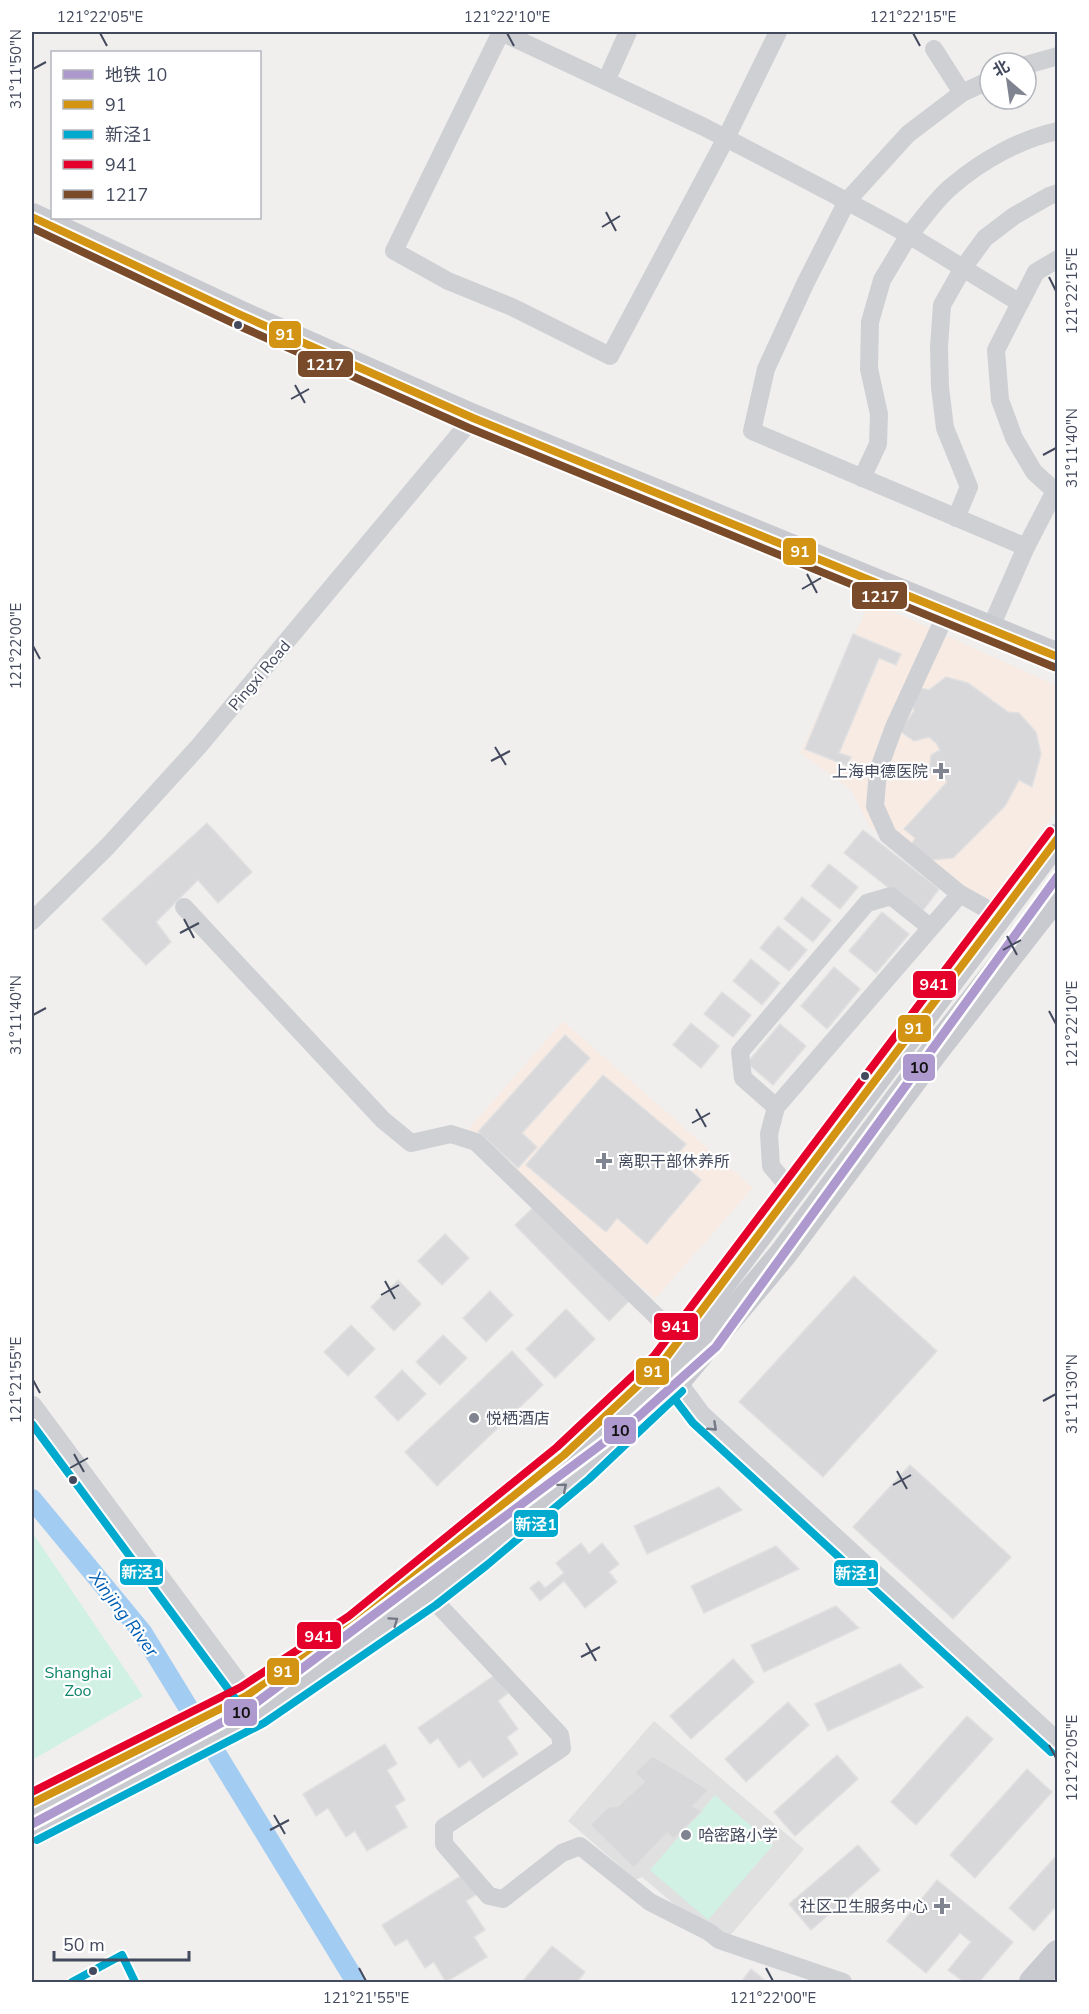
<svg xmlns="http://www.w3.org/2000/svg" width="1089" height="2014" font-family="'Nunito Sans','Noto Sans SC',sans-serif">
<rect width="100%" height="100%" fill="#f0efee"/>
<path fill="#e1e0e1" d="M654,1721L804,1849L722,1945L642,1877L636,1880L568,1821Z"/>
<g fill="#f7ebe4">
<path d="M870,601L1057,686V810L982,913L962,903L870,827L851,790L800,753Z"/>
<path d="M563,1021L753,1188L655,1299L466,1132Z"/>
</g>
<g fill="#d1f1e5">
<path d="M32,1532L143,1696L32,1760Z"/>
<path d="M715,1795L773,1845L708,1920L650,1870Z"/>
</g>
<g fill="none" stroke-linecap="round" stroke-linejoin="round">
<path stroke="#a2ccf2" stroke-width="20" d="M32,1499L142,1632L356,1982"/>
</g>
<g fill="#d8d8da" stroke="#e1e0e1" stroke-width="1.5">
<path d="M853,634L901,654L896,665L879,658L839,753L851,757L847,766L805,749Z"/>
<path d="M946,677L968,683L1008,712L1019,713L1036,732L1041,754L1032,787L1019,780L1005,806L953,858L931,860L909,850L915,838L904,829L947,782L941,773L929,772L931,755L940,750L936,743L929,737L914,741L900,731L914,711L911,698L920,688L929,690Z"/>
<path d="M207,823L252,872L218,903L198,880L156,922L171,942L146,965L102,919Z"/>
<path d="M863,830L939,889L921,913L844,853Z"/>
<path d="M829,864L858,887L840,909L811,886Z"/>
<path d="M802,897L831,920L813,942L784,919Z"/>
<path d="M882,912L909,934L876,973L849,951Z"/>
<path d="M778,926L807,950L789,971L760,948Z"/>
<path d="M751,959L780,983L762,1005L733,981Z"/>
<path d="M834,967L860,989L827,1029L801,1006Z"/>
<path d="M722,992L751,1015L733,1037L704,1014Z"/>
<path d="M691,1023L719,1046L701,1068L673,1045Z"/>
<path d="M780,1024L806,1046L773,1085L747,1063Z"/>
<path d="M565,1035L590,1058L522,1133L537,1147L518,1168L478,1132Z"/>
<path d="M603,1075L686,1144L675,1157L701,1180L647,1244L617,1218L606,1232L526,1165Z"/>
<path d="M536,1205L630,1300L609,1321L515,1225Z"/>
<path d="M445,1234L469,1258L442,1285L418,1261Z"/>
<path d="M854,1276L937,1351L823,1477L739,1402Z"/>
<path d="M398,1280L421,1304L394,1331L371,1307Z"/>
<path d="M490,1291L513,1315L486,1342L463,1318Z"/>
<path d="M566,1309L595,1339L555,1378L526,1349Z"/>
<path d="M351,1325L375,1349L348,1376L324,1352Z"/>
<path d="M443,1335L467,1358L440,1385L416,1362Z"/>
<path d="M512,1351L543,1385L437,1486L405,1452Z"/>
<path d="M402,1370L426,1394L398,1421L375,1397Z"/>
<path d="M910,1465L1011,1557L953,1619L853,1527Z"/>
<path d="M719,1487L742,1510L647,1554L634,1526Z"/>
<path d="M581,1543L589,1554L602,1543L619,1564L609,1572L617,1582L585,1608L564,1581L540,1601L530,1588L539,1581L545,1588L564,1573L556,1563Z"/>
<path d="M776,1546L799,1569L704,1613L691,1586Z"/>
<path d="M836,1606L859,1628L764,1672L751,1645Z"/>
<path d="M733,1659L754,1682L691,1739L670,1716Z"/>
<path d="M900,1664L923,1687L828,1731L815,1704Z"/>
<path d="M495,1675L508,1693L498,1701L518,1729L507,1737L518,1754L483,1778L470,1760L459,1768L438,1738L430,1744L418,1728Z"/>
<path d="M788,1702L809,1725L746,1782L725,1759Z"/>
<path d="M967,1716L993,1739L916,1825L891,1802Z"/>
<path d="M385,1744L397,1764L387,1770L405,1800L395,1806L407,1827L367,1851L355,1831L346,1837L328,1808L316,1816L303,1794Z"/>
<path d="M837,1755L858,1779L795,1836L774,1812Z"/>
<path d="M653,1756L709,1790L693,1806L702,1811L674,1839L667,1833L634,1868L590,1825L608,1807L618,1806L644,1782L635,1772Z"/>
<path d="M1027,1769L1052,1792L975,1878L950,1855Z"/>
<path d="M858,1845L880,1870L811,1930L789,1904Z"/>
<path d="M1058,1854V1904L1034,1931L1009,1908Z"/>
<path d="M464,1874L477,1894L466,1901L485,1930L474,1937L487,1957L446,1982L434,1962L425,1968L407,1939L395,1946L382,1925Z"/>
<path d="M937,1880L1013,1942L979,1982H964L948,1970L971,1942L960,1933L926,1973L887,1941Z"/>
<path d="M552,1946L585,1972L577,1982H522Z"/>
<path d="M751,1969L767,1982H741Z"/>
</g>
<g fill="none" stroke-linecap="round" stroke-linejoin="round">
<g stroke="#ced0d4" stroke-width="18">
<path d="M778,32L726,138L610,356L512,307L448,281L394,251L501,32L702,126C772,162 841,197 909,235C923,219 936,199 952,186C981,161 1020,139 1058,131"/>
<path d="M934,49L962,93"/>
<path d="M1026,65L1058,56"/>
<path d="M990,80L962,93L908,134L847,201L805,284L766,369L752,431L1026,547L990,629"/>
<path d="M606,81L628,32"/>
<path d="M1020,303L1036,272L1058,259"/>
<path d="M862,478L878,444L879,414L869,369L870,322L882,280L909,235L1020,303L996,350L1000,400L1014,438L1034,472L1055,491L1026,547"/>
<path d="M956,518L969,487L945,428L940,387L939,347L942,305L963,268L985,238L1014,216L1049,196L1058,193"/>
<path d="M947,612L894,727L878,771L875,806L888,835L960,894L998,915"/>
<path d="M184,907L383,1120L411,1143L451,1134L476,1142L680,1339"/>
<path d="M32,921L108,846L199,746L473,418"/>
<path d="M776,1107L743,1078L740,1052L867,903L891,896L930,927"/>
<path d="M791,1190L771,1166L769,1134L776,1107L960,894"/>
<path d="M430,1596L560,1735L562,1748L444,1827V1844L489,1896L503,1899L562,1853L580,1846L650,1902L709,1932L719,1940L843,1982"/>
</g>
<g stroke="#ced0d4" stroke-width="22">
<path d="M667,1370L700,1415L1058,1744"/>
<path d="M32,1407L256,1709"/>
</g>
<g stroke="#c8cacf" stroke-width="28">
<path d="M32,217L241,315L473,418L1058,657"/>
<path d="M32,1803L246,1696L355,1624L564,1455L662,1363L1058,837"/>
<path d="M32,1831L259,1714L430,1596L480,1557L582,1471L675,1383L783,1254L934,1052L1058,893"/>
<path d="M1033,1982L1058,1954"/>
</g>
<g stroke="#fff" stroke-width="12">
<g id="bus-1">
<path d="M32,217L241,315L473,418L1058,657"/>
<path d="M32,1803L246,1696L355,1624L564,1455L662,1363L1058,838"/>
</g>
</g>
<g stroke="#fff" stroke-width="12">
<g id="bus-2">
<path d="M667,1389L693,1423L1051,1752"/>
<path d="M32,1424L251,1720"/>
<path d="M37,1840L264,1723L436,1605L487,1565L589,1479L682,1391"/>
<path d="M72,1982L122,1955L135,1982"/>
</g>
</g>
<g stroke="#fff" stroke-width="12">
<path id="bus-3" d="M32,1792L241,1687L349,1616L557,1447L654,1356L1050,831"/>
</g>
<g stroke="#fff" stroke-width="12">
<path id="bus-4" d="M32,228L237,325L469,428L1054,667"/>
</g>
<use href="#bus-1" stroke="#d39413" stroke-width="8"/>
<use href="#bus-2" stroke="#00a9ce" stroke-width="8"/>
<use href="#bus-3" stroke="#e4002b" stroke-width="8"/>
<use href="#bus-4" stroke="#7a4b2a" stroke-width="8"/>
<g stroke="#fff" stroke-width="14">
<path id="metro-1" d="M32,1824L249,1708L638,1417L716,1347L1058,876"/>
</g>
<use href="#metro-1" stroke="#ae99ce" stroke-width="9"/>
</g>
<defs><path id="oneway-chevron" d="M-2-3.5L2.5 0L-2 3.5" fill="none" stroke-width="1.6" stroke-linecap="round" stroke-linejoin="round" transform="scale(1.5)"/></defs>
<use stroke="#747987" href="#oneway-chevron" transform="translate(713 1427) rotate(43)"/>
<g stroke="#727785">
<use href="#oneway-chevron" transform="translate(563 1487) rotate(-40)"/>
<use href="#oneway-chevron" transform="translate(394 1621) rotate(-35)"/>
</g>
<path fill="none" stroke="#444a5d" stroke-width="2" d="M100,33L107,46M507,33L514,46M913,33L920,46M33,69L46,62M606,212L616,231M602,227L620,216M1049,277L1056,291M295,385L305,403M291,399L309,389M1043,455L1056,448M807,574L817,593M802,589L821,578M33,646L40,659M495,747L506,765M491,761L510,751M184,919L194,938M180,933L199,923M1007,936L1017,955M1003,950L1021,940M1049,1011L1056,1024M33,1015L46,1008M696,1109L706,1127M692,1123L710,1113M385,1281L395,1299M381,1295L399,1285M33,1380L40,1393M1043,1401L1056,1394M74,1454L84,1472M70,1468L88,1458M897,1471L907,1489M893,1485L911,1475M586,1643L596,1661M581,1657L600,1647M1049,1745L1056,1758M274,1815L285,1834M270,1830L289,1820M359,1968L366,1981M766,1968L773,1981"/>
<g fill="#444a5d" stroke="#fff" stroke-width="2">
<circle cx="238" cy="325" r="5"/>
<circle cx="865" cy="1076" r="5"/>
<circle cx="73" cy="1480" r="5"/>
<circle cx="93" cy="1971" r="5"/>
</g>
<g fill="#808490" stroke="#fff" stroke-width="2">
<path d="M938 762h6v6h6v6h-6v6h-6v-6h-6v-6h6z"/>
<path d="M601 1152h6v6h6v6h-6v6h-6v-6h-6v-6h6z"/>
<circle cx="474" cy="1418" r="6"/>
<circle cx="686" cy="1835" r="6"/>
<path d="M939 1897h6v6h6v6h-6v6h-6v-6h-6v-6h6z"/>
</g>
<g text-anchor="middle" stroke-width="4.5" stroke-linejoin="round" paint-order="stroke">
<g font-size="16" fill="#444a5d" stroke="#fff">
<text transform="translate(259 675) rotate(-50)" y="6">Pingxi Road</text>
</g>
<g font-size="16" fill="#444a5d" stroke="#fff" text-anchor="start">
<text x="928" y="777" text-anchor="end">上海申德医院</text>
<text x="618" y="1167">离职干部休养所</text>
<text x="486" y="1424">悦栖酒店</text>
<text x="698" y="1841">哈密路小学</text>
<text x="928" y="1912" text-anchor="end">社区卫生服务中心</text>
</g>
<g font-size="16" fill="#0e8569" stroke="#fff">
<text x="78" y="1678">Shanghai<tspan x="78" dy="18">Zoo</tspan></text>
</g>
<g font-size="18" font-style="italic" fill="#005eb4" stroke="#fff">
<text transform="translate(124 1614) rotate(53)" y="6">Xinjing River</text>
</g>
</g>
<g stroke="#fff" stroke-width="2">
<rect x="268" y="320" width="34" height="29" rx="6" fill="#d39413"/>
<rect x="297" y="350" width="57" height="28" rx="6" fill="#7a4b2a"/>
<rect x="782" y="537" width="35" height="29" rx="6" fill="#d39413"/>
<rect x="851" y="581" width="57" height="29" rx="6" fill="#7a4b2a"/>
<rect x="912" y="970" width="45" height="29" rx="6" fill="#e4002b"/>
<rect x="897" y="1014" width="35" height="29" rx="6" fill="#d39413"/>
<rect x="902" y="1053" width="34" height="29" rx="6" fill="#ae99ce"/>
<rect x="653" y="1312" width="46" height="29" rx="6" fill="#e4002b"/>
<rect x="635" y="1357" width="35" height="29" rx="6" fill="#d39413"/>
<rect x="603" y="1416" width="34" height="29" rx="6" fill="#ae99ce"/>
<rect x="513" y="1509" width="46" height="29" rx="6" fill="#00a9ce"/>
<rect x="119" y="1558" width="45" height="28" rx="6" fill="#00a9ce"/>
<rect x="833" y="1559" width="46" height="28" rx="6" fill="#00a9ce"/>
<rect x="296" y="1621" width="46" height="29" rx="6" fill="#e4002b"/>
<rect x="266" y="1657" width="34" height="29" rx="6" fill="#d39413"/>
<rect x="223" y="1698" width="35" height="29" rx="6" fill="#ae99ce"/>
</g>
<g font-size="16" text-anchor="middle" font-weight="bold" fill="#fff">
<text x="285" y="340">91</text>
<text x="325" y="370">1217</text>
<text x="800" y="557">91</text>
<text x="880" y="602">1217</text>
<text x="934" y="990">941</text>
<text x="914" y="1034">91</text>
<text x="676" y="1332">941</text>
<text x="653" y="1377">91</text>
<text x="536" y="1530">新泾1</text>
<text x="142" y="1578">新泾1</text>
<text x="856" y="1579">新泾1</text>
<text x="319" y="1642">941</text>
<text x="283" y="1677">91</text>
</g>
<g font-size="16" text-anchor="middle" font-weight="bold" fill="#111">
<text x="919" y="1073">10</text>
<text x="620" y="1436">10</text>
<text x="241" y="1718">10</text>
</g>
<rect width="1089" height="2014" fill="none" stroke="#ffffff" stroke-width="66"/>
<rect x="51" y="51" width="210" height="168" fill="#ffffff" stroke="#b4b7be" stroke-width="1.5"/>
<rect x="63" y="70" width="30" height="9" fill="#ae99ce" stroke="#b4b7be" stroke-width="1.5"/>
<text x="105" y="81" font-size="18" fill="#444a5d">地铁 10</text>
<rect x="63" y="100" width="30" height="9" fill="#d39413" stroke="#b4b7be" stroke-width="1.5"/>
<text x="105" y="111" font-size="18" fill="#444a5d">91</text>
<rect x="63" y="130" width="30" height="9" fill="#00a9ce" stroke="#b4b7be" stroke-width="1.5"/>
<text x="105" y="141" font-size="18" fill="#444a5d">新泾1</text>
<rect x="63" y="160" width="30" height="9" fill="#e4002b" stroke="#b4b7be" stroke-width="1.5"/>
<text x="105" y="171" font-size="18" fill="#444a5d">941</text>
<rect x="63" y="190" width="30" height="9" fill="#7a4b2a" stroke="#b4b7be" stroke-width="1.5"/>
<text x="105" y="201" font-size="18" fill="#444a5d">1217</text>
<g transform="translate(1008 81) rotate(331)"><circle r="28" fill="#ffffff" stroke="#b4b7be" stroke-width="1.5"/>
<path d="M0-4.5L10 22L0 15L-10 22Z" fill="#808490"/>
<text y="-9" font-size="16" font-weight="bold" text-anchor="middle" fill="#444a5d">北</text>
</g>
<path d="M54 1951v9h135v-9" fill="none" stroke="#444a5d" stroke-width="3"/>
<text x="63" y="1951" font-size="18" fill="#444a5d" stroke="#ffffff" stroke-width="4.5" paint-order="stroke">50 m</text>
<rect x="33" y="33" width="1023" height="1948" fill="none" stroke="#444a5d" stroke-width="2"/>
<g font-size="15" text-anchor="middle" fill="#444a5d">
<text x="100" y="22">121°22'05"E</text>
<text x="507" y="22">121°22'10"E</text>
<text x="913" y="22">121°22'15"E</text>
<text transform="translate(16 69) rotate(-90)" y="5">31°11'50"N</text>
<text transform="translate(1072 291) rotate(-90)" y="5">121°22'15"E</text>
<text transform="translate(1072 448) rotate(-90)" y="5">31°11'40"N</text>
<text transform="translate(16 646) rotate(-90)" y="5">121°22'00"E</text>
<text transform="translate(16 1015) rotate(-90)" y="5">31°11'40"N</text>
<text transform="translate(1072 1024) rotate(-90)" y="5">121°22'10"E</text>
<text transform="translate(16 1380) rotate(-90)" y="5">121°21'55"E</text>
<text transform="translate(1072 1394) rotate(-90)" y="5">31°11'30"N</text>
<text transform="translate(1072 1758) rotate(-90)" y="5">121°22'05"E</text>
<text x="366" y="2003">121°21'55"E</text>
<text x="773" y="2003">121°22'00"E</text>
</g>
</svg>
